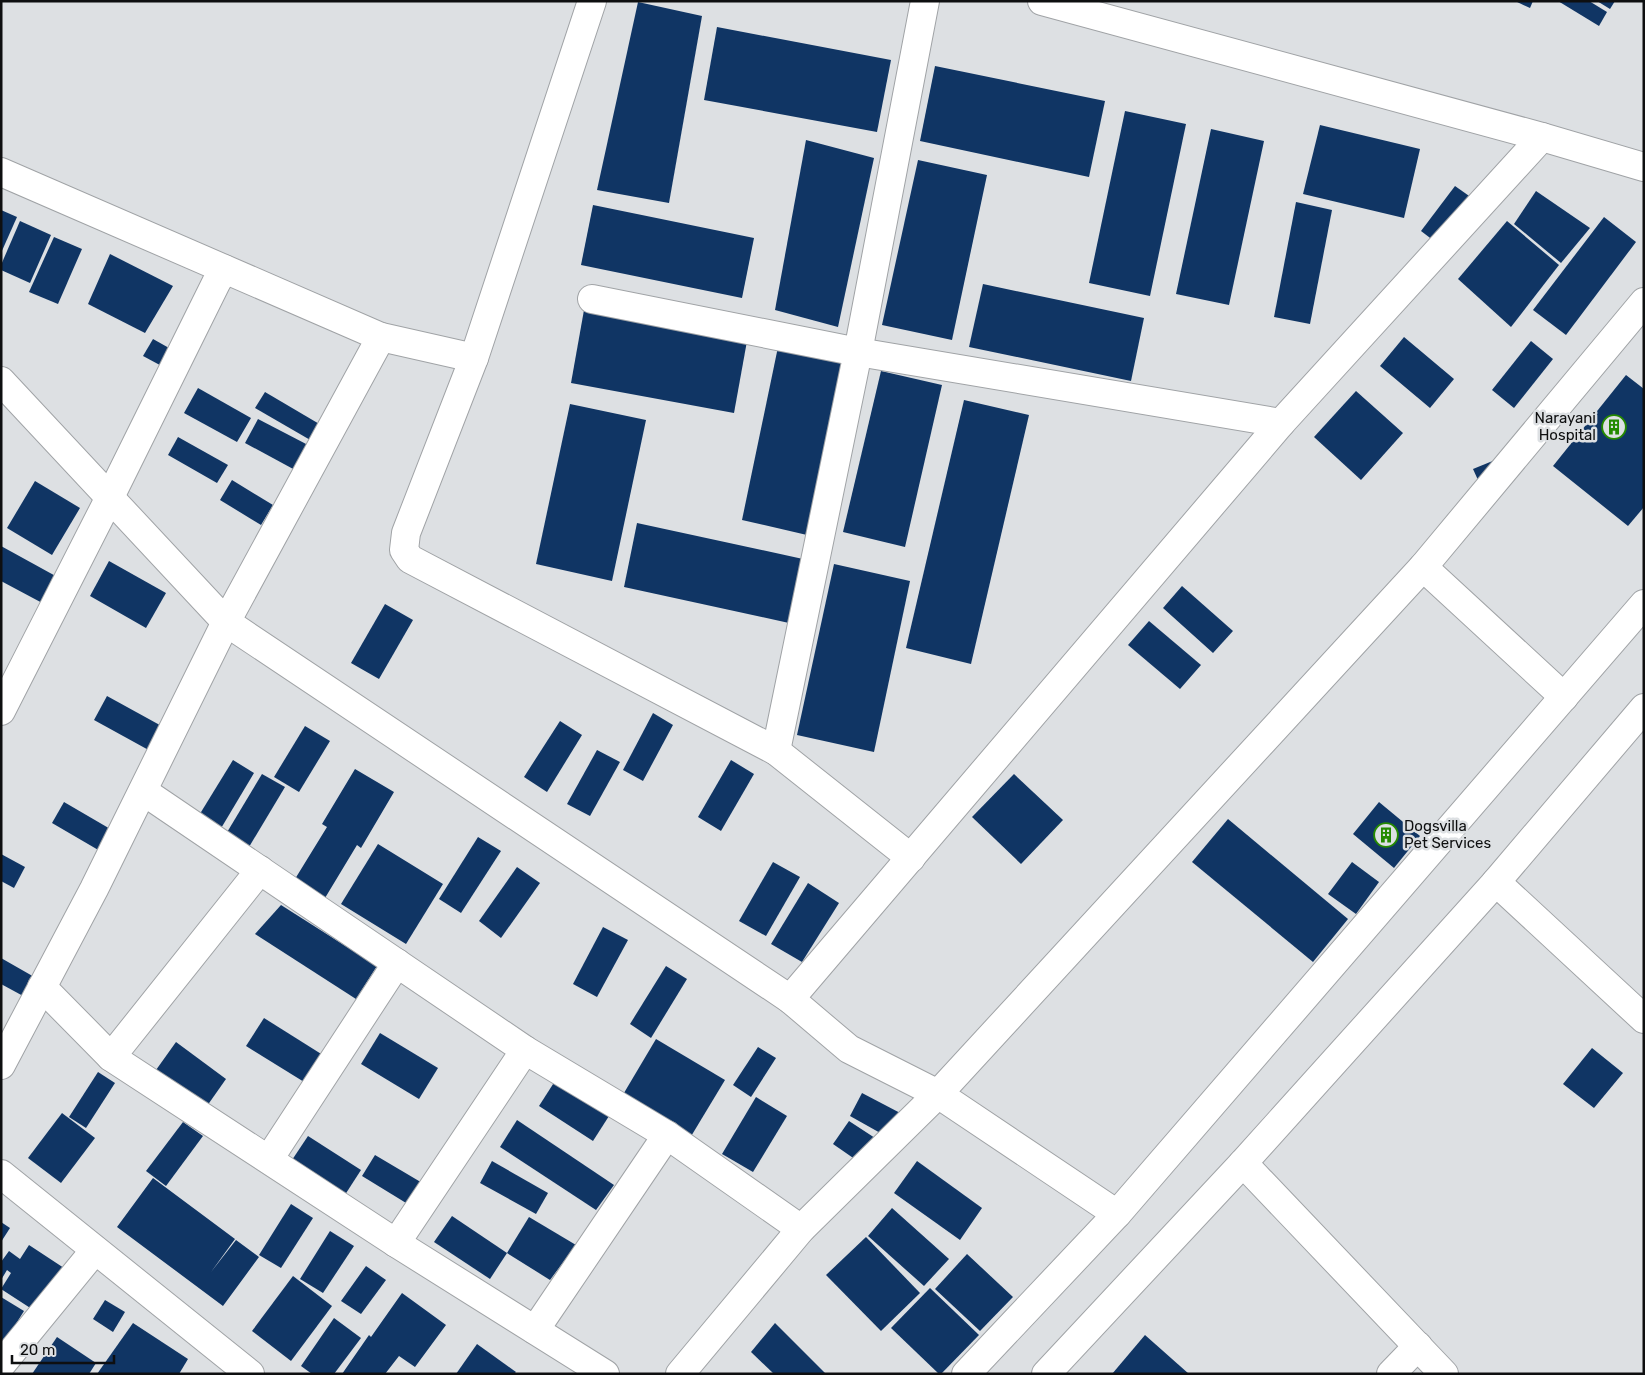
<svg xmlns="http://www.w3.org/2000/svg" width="1645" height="1375" font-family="Rubik,sans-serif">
<rect width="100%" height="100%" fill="#dde0e3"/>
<g fill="#103564">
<path d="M1515,1H1533L1530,8Z"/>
<path d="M1558,1H1589L1607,12L1599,26Z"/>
<path d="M1597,1H1615L1610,9Z"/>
<path d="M638,2L702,16L669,203L597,190Z"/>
<path d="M717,27L891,60L877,132L704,100Z"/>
<path d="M935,66L1105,101L1089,177L920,141Z"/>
<path d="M1125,111L1186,124L1150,296L1089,283Z"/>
<path d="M1320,125L1420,149L1404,218L1303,194Z"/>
<path d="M1211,129L1264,141L1229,305L1176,294Z"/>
<path d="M806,140L874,158L838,327L775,310Z"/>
<path d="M918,160L987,175L952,340L882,325Z"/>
<path d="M1455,186L1472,198L1438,244L1421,231Z"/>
<path d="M1536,191L1590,228L1561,263L1514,224Z"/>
<path d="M1296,202L1332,210L1310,324L1274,317Z"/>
<path d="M593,205L754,238L742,298L581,265Z"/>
<path d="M1,210L17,217L1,253Z"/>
<path d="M1604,217L1636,242L1566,335L1533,310Z"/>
<path d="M20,221L51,235L30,283L1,270V265Z"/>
<path d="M1507,221L1559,265L1511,327L1458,279Z"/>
<path d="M54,237L82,249L58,304L29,292Z"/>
<path d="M110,254L173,286L145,333L88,304Z"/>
<path d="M983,284L1144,318L1131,381L969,347Z"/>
<path d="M584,310L747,341L734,413L571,383Z"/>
<path d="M1404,337L1454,379L1430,408L1380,366Z"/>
<path d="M153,339L178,353L171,371L143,356Z"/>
<path d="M1531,341L1553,359L1514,408L1492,390Z"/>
<path d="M778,347L843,361L807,535L742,520Z"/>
<path d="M881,371L942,385L905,547L843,532Z"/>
<path d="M1626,375L1644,389V507L1628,526L1553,466Z"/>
<path d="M198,388L251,418L237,442L184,413Z"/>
<path d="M1356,391L1403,433L1361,480L1314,437Z"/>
<path d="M265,392L321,425L312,441L255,408Z"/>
<path d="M964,400L1029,415L971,664L906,648Z"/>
<path d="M570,404L646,420L612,581L536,564Z"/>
<path d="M258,419L308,445L295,470L245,443Z"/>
<path d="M178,437L228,465L217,483L168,455Z"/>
<path d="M1495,460L1478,480L1473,469Z"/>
<path d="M232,480L273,505L261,525L220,500Z"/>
<path d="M35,481L80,508L52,555L7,528Z"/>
<path d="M637,523L803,559L789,623L624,587Z"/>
<path d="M1,546L61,579L46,605L1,581Z"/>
<path d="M109,561L166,593L146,628L90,596Z"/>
<path d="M834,564L910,581L874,752L797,735Z"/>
<path d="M1182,586L1233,631L1213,653L1163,608Z"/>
<path d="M385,604L413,620L379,679L351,663Z"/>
<path d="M1149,621L1201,665L1180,689L1128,645Z"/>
<path d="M107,696L167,729L154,753L94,720Z"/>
<path d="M653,713L673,725L643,781L623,770Z"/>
<path d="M560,721L582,735L547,792L524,777Z"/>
<path d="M305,726L330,741L299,792L274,777Z"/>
<path d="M597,750L620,762L590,816L567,804Z"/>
<path d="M233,760L254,773L220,830L198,817Z"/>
<path d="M731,760L754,774L721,831L698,817Z"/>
<path d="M355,769L394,792L361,848L357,845L325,898L295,879L327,827L322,824Z"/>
<path d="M262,774L285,787L249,847L226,834Z"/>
<path d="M1014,774L1063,820L1021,864L972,817Z"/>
<path d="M64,802L112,830L100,851L52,823Z"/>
<path d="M1379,802L1420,836L1394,868L1353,834Z"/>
<path d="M1228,819L1348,919L1313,962L1192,862Z"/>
<path d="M478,837L501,851L461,913L439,899Z"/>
<path d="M378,844L443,884L406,944L341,904Z"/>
<path d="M1,854L25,867L14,888L1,881Z"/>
<path d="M773,862L800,877L766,936L739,921Z"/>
<path d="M1352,862L1379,882L1356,914L1328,894Z"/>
<path d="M517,867L540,883L501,938L479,921Z"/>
<path d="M808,883L839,903L802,962L771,944Z"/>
<path d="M281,905L377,966L356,999L255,934Z"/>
<path d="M603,927L628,940L597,997L573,984Z"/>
<path d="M1,958L36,978L25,997L1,984Z"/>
<path d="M666,966L687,979L651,1038L630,1024Z"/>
<path d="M264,1018L326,1057L309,1085L246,1046Z"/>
<path d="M380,1033L438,1068L419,1099L361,1064Z"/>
<path d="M656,1039L725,1080L690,1138L621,1098Z"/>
<path d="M176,1042L226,1079L207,1106L156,1070Z"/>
<path d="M758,1047L776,1058L751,1097L733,1085Z"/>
<path d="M1592,1048L1623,1073L1594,1108L1563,1084Z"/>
<path d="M98,1072L115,1083L86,1128L69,1117Z"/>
<path d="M555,1081L609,1116L593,1141L539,1106Z"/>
<path d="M862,1093L904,1115L891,1139L850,1116Z"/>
<path d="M756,1097L787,1116L753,1172L722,1154Z"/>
<path d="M62,1113L95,1138L61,1183L28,1158Z"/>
<path d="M517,1120L614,1185L596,1210L500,1147Z"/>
<path d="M849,1121L875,1138L859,1162L833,1144Z"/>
<path d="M183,1122L203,1136L166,1186L146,1171Z"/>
<path d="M308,1136L361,1170L341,1201L288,1166Z"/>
<path d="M375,1155L424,1184L411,1206L362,1176Z"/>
<path d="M492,1161L548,1193L536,1214L480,1183Z"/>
<path d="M917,1161L982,1208L960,1240L894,1193Z"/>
<path d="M153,1178L235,1239L211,1272L236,1240L259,1257L223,1306L117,1227Z"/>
<path d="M291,1204L313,1218L281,1268L259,1255Z"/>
<path d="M892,1208L949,1259L924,1286L868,1236Z"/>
<path d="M452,1216L507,1253L490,1279L434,1242Z"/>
<path d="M529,1217L576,1245L550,1280L507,1253Z"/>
<path d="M1,1222L10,1228L1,1242Z"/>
<path d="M330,1231L354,1246L323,1293L300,1279Z"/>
<path d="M866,1237L920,1293L881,1331L826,1275Z"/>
<path d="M29,1245L67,1270L38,1313L1,1289L11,1273L7,1270L1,1280V1262L9,1251L20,1259Z"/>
<path d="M967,1254L1013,1297L980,1331L935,1289Z"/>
<path d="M366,1266L386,1280L361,1314L341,1301Z"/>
<path d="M293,1276L332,1306L291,1361L252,1331Z"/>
<path d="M930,1288L979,1335L941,1374H939L891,1328Z"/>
<path d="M402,1293L446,1325L415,1367L399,1356L385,1374H342L369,1335L371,1337Z"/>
<path d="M1,1297L24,1311L1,1348Z"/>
<path d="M105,1300L125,1312L113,1332L93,1319Z"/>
<path d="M334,1318L361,1338L334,1374H312L301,1366Z"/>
<path d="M133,1323L188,1359L179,1374H97Z"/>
<path d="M775,1323L826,1374H774L751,1352Z"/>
<path d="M1145,1335L1189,1374H1112Z"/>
<path d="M57,1337L96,1363L89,1374H32Z"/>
<path d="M477,1344L516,1372L514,1374H456Z"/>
</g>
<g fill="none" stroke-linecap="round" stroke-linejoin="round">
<g stroke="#a0a3a6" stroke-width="30">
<g id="minor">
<path d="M592,1L474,358L406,533L404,550L410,559L776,751L911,858"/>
<path d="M1042,1L1542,137L1644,167"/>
<path d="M1,172L381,337L226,622L94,889L1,1065"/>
<path d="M592,299L858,352L1281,423"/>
<path d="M381,337L474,358"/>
<path d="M1,381L226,622L790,999L849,1049L938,1094L1117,1214"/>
<path d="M1423,567L1564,697"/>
<path d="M1,711L110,497L216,283L224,269"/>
<path d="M776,751L858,352L925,1"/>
<path d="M143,791L525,1050L396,1243"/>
<path d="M1496,882L1644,1019"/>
<path d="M42,987L111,1057L396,1243L605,1374"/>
<path d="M790,999L1281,423L1542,137"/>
<path d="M525,1050L667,1135L801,1229"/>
<path d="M111,1057L260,870"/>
<path d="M269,1159L397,963"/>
<path d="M1243,1163L1444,1374"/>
<path d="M1,1174L250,1374"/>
<path d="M535,1330L667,1135"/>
<path d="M1,1365L95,1250"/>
<path d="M680,1374L801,1229L938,1094L1423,567L1644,302"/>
<path d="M966,1374L1117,1214L1644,604"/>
<path d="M1046,1374L1243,1163L1496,882L1644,708"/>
<path d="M1391,1374L1418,1346"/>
</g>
</g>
<use href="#minor" stroke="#fff" stroke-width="28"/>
</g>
<defs>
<g id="building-ring" transform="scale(1.25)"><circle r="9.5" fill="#dde0e3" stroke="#258a00" stroke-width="1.5"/><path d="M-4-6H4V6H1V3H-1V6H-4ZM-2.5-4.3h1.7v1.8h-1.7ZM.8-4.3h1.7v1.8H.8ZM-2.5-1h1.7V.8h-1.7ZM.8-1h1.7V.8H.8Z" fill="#258a00"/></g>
</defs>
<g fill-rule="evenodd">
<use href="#building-ring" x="1614" y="427"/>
<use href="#building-ring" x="1386" y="835"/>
</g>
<g text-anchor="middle" stroke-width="5" stroke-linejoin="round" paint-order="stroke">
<g font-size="15" fill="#0e0f10" stroke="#dde0e3" text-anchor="end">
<text x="1596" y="423">Narayani<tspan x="1596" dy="17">Hospital</tspan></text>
<text x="1404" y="831" text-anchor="start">Dogsvilla<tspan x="1404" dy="17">Pet Services</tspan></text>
</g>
</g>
<rect width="1645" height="1375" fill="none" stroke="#0e0f10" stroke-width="5"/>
<path d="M12 1355v8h102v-8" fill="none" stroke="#0e0f10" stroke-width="2.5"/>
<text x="20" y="1355" font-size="15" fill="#0e0f10" stroke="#dde0e3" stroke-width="4" paint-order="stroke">20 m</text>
</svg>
